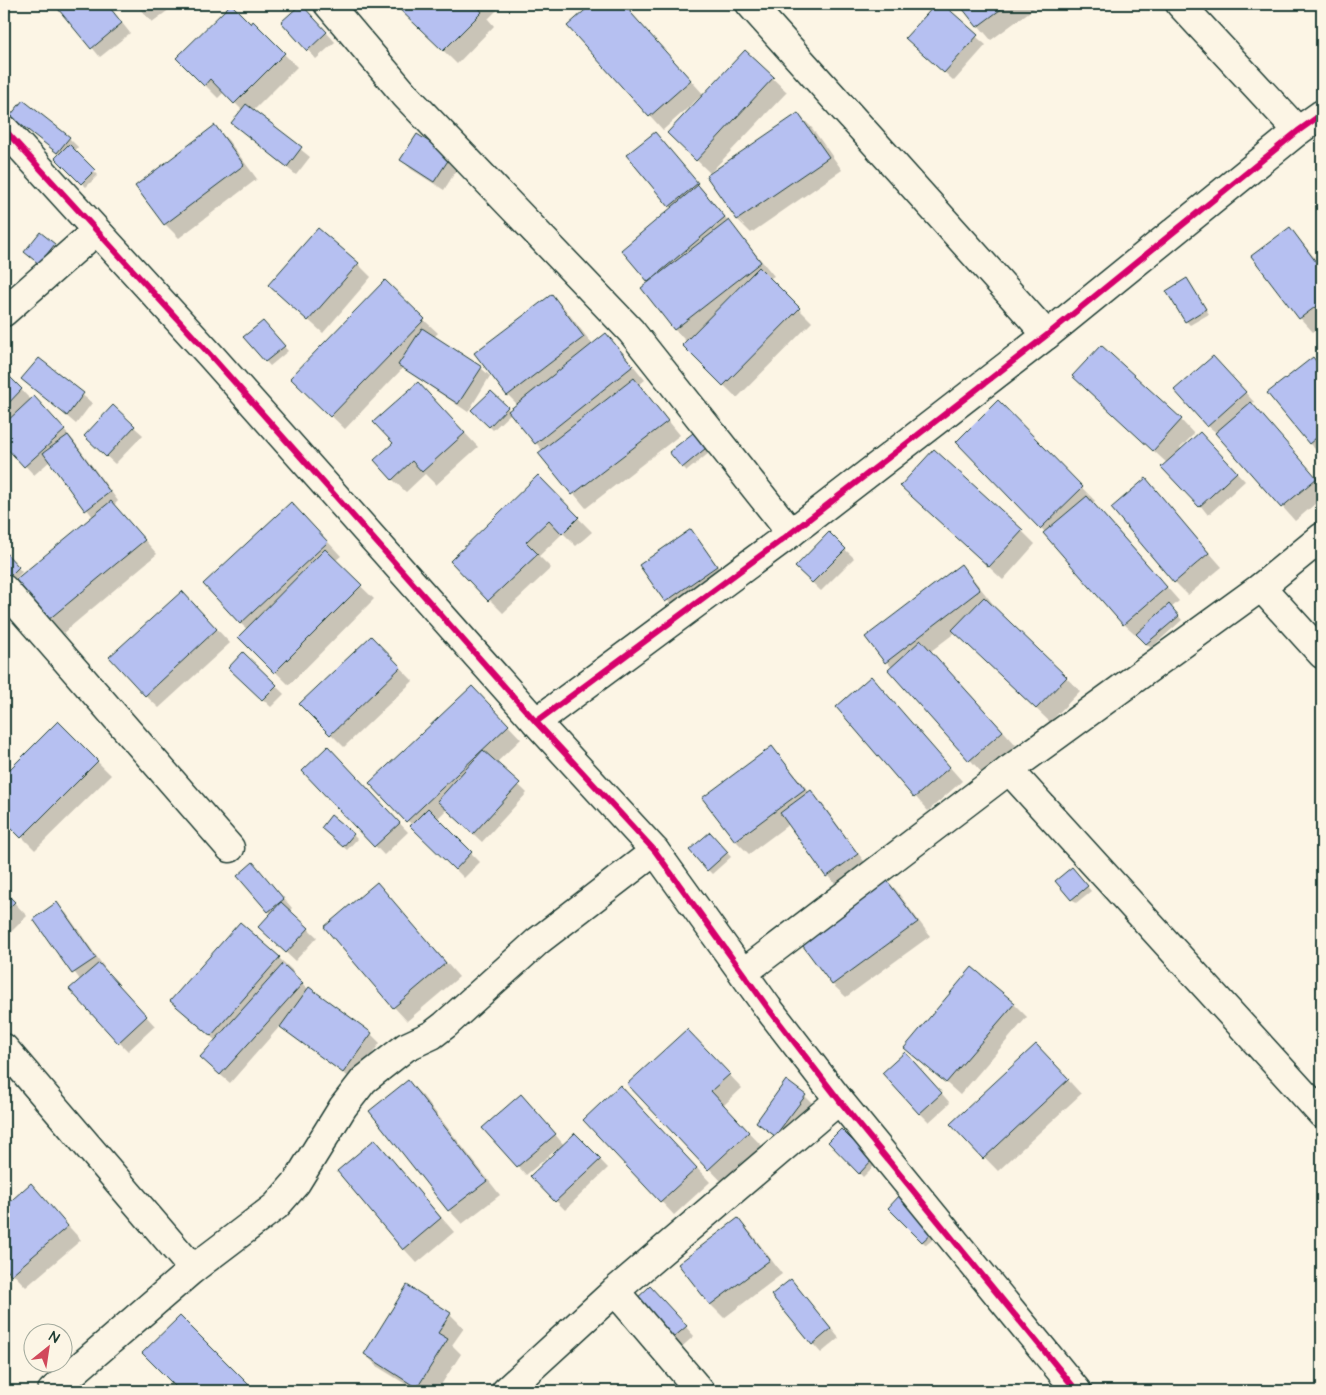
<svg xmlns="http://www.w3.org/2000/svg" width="1326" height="1395" font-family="'Architects Daughter',sans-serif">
<rect width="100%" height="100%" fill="#fcf5e5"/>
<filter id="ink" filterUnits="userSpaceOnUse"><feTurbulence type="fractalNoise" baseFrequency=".02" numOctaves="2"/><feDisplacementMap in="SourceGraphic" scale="10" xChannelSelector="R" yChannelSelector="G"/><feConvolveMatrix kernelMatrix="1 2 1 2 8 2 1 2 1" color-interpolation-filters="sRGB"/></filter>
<g filter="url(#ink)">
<g fill="#0003">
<path d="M56,4H107L130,33L100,57Z"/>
<path d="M135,4H177L152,22Z"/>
<path d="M396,4H503L488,19L494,26L457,64Z"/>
<path d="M594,4H622L704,95L745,52L787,92L710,173L682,146L701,98L700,97L663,130L569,26Z"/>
<path d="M938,4L986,45L954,81L907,38Z"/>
<path d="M960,4H1040L991,40Z"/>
<path d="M310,14L335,42L316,59L308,50Z"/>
<path d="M253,23L297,67L253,111L310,157L296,175L233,123L243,111L224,92L218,98L178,58Z"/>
<path d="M798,114L812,128L842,170L751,233L738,220L708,177Z"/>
<path d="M12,116L69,138L78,147L75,151L98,175L86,187L57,158L59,155Z"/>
<path d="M214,127L228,140L257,179L179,238L165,224L137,186Z"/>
<path d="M418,136L459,166L444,190L411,169L402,160Z"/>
<path d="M663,142L774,276L769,279L812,322L737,398L683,345L687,342L674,329L650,282L623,250L672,208L628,156Z"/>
<path d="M1290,228L1322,267V325L1313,332L1300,318Z"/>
<path d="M41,234L58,249L44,267L30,256Z"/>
<path d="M358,264L371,277L323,333L269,285Z"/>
<path d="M1187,280L1209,314L1190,325L1186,321Z"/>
<path d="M551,295L565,309L593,345L606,335L619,348L645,380L639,385L680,435L586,508L540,453L543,451L511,413L493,430L473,410L491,392L510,411L518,405L508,395Z"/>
<path d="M424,320L438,333L434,337L481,368L490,376L468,412L403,368L345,429L292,378Z"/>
<path d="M267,327L288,351L270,366L245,338Z"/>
<path d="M1322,351V359L1318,354Z"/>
<path d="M39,359L92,403L76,424L23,379Z"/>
<path d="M1313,359L1322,368V456L1309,443Z"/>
<path d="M1221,366L1254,402L1251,404L1322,484V498L1295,521L1218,434L1208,426Z"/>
<path d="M4,372L31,400L43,407L73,440L118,501L114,505L157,554L63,633L17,580L93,517L50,461L34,475L4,443Z"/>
<path d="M1087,390L1181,420L1194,434L1180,448L1182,450L1208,442L1245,481L1208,515L1167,463Z"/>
<path d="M431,397L478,447L436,485L425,474L406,492L392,479L395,443Z"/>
<path d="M998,402L1095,501L1093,503L1179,601L1171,608L1182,620L1151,648L1124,624L1046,533L957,442Z"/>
<path d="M134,427L143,435L115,464L94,445Z"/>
<path d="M697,439L709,453L687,471L683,467Z"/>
<path d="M538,477L592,532L576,546L563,533L539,556L551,568L503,613L451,561Z"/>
<path d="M1146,480L1222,567L1188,595L1175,582Z"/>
<path d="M915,499L1022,531L1035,544L1003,580Z"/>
<path d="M305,517L341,556L335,561L374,599L289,685L240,637L248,630L240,623Z"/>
<path d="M691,530L725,576L675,610L641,565Z"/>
<path d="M829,534L854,558L821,591L796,567Z"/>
<path d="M4,553L22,572L10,584L4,578Z"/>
<path d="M960,566L974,580L993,604L991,606L1080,691L1050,722L956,632L931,651L1016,745L983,774L889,670L892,668L867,637Z"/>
<path d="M195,606L230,643L159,708L145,695Z"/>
<path d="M384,651L413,681L344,747L301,704Z"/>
<path d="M243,654L284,694L271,707L239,677Z"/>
<path d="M871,678L962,781L928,811L837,707Z"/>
<path d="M485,701L521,739L496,763L527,793L482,842L447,809L437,819L480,862L464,878L371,783Z"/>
<path d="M58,723L111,775L35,850L4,819V777Z"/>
<path d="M772,747L810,793L820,801L866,864L836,885L789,824L749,854L736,841L704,799Z"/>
<path d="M337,757L408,832L384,855L304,771Z"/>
<path d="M326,832L353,835L357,839L347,850Z"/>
<path d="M714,838L731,857L712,874L708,870Z"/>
<path d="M4,858L11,866L4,872Z"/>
<path d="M262,873L292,908L289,911L317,937L295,961L268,936L272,914L269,911Z"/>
<path d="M1076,873L1091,891L1076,903L1072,899Z"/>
<path d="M883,877L896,890L930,936L846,997L832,984Z"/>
<path d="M377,884L459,977L407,1021L394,1007Z"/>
<path d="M4,892L27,916L4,939Z"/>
<path d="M57,904L66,913L104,967L102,968L155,1026L128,1051L119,1042L81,981L35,919Z"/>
<path d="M279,958L293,971L291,973L309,990L371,1034L380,1043L353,1080L291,1035L281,1025L230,1083L210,1066L216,1041L185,1014Z"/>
<path d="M1014,1004L1027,1017L960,1095L906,1047Z"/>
<path d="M700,1044L742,1088L723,1106L762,1146L723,1183L629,1084Z"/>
<path d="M1049,1059L1081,1094L998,1171L952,1124Z"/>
<path d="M914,1062L950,1103L929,1122L920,1113Z"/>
<path d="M408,1082L422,1095L500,1195L462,1224L449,1210Z"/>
<path d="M805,1096L814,1105L784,1144L757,1122Z"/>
<path d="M633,1100L710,1182L674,1215L585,1120Z"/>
<path d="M530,1105L564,1145L584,1143L608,1168L565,1210L532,1176L559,1150L557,1149L526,1175L518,1166Z"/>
<path d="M841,1131L875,1165L863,1177L830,1142Z"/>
<path d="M375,1141L454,1232L417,1263L404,1249Z"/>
<path d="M31,1185L81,1240L26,1287L4,1264V1209Z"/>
<path d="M889,1208L938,1235L926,1245Z"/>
<path d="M738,1220L751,1233L782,1274L724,1318L711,1305L679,1264Z"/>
<path d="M791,1280L839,1338L821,1353L813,1344Z"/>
<path d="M659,1297L694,1336L677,1351Z"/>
<path d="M450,1314L464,1328L452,1345L461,1354L437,1391H417L378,1367L365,1354Z"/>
<path d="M180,1318L253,1391H182L144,1354Z"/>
<path d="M388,1387L392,1391H384Z"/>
</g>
<g fill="#b6c0f1" stroke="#1f3d34">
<path d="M54,4H107L122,23L91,49Z"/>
<path d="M231,4L251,24L253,21L285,53L234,104L210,79L204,86L176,58Z"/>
<path d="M301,4L327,32L307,51L281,22Z"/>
<path d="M394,4H476L482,12L443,51Z"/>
<path d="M592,4H623L691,80L649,117L567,26Z"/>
<path d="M936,4H943L978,35L944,73L905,38Z"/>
<path d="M959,4H1008L977,27Z"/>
<path d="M745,50L774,77L696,161L667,133Z"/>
<path d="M23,100L70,137L57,153L10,116Z"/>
<path d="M246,104L302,147L287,167L231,123Z"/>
<path d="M798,113L829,157L737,220L706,176Z"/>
<path d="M215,125L244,165L164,225L135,186Z"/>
<path d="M655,132L698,183L669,207L626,155Z"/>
<path d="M417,134L451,156L434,182L400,160Z"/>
<path d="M69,144L95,170L81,184L55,158Z"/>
<path d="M698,185L725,217L648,282L621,250Z"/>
<path d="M729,220L761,262L674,330L641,288Z"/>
<path d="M1290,227L1322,270V302L1299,319L1251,256Z"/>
<path d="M318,228L359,263L308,321L268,285Z"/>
<path d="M40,232L55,244L39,264L24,252Z"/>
<path d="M759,267L800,308L723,386L682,345Z"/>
<path d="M1187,278L1206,309L1185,322L1166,291Z"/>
<path d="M385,280L425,319L330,417L290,378Z"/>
<path d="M552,294L584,337L507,396L474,353Z"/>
<path d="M263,321L285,346L265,362L243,337Z"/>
<path d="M422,328L482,367L458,404L398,365Z"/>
<path d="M606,333L633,366L535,444L508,411Z"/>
<path d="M1101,345L1182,419L1153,451L1072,376Z"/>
<path d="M1213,356L1246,392L1207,427L1174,390Z"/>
<path d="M1313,357L1322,369V433L1309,444L1267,393Z"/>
<path d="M39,358L84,393L67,416L21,379Z"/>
<path d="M4,371L22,389L4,408Z"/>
<path d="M634,378L668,421L572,495L538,453Z"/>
<path d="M418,382L465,433L422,472L412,461L392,480L374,460L393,443L373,422Z"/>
<path d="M491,391L508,407L489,427L471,410Z"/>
<path d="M34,396L65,430L24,467L4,445V424Z"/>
<path d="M998,400L1083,487L1040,529L956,442Z"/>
<path d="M1251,402L1317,478L1281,508L1215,433Z"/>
<path d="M113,405L135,426L106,457L84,436Z"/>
<path d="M1200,432L1237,472L1199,507L1161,467Z"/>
<path d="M693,433L706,448L682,468L669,452Z"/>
<path d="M68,435L110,492L85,511L43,453Z"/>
<path d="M934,449L1023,530L989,567L900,486Z"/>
<path d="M538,475L579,517L562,534L549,520L526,542L538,554L488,601L450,561Z"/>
<path d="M1146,478L1209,553L1174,583L1111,508Z"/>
<path d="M1087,496L1167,587L1123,625L1043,533Z"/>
<path d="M111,501L145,540L48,620L15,580Z"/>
<path d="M291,502L328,542L240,624L203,584Z"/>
<path d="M691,529L717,566L665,602L639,565Z"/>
<path d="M829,532L846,549L812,583L795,567Z"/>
<path d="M325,549L362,585L274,673L238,637Z"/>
<path d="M4,551L19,567L5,581L4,580Z"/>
<path d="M961,564L980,590L885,663L865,637Z"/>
<path d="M182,591L217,629L145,696L109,657Z"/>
<path d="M984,597L1067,677L1036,709L952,630Z"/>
<path d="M1169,604L1179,616L1146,644L1136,634Z"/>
<path d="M371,636L401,667L330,735L299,704Z"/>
<path d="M921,640L1003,731L969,761L888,670Z"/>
<path d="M243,652L277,685L262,700L228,668Z"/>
<path d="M871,676L950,767L914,798L836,707Z"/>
<path d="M472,686L509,725L406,822L369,783Z"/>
<path d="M58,721L98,761L21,838L4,821V775Z"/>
<path d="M328,746L400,823L374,847L302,771Z"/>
<path d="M772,746L805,789L735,841L702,798Z"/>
<path d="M483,750L520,783L473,834L437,801Z"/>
<path d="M811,790L858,854L826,877L780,813Z"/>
<path d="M428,808L472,852L455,870L410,826Z"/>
<path d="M331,815L354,834L343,847L321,828Z"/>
<path d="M710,832L728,852L707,871L689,850Z"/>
<path d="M253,862L284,899L268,912L237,876Z"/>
<path d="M1072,867L1088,886L1071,900L1055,881Z"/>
<path d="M883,875L918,922L832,985L797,938Z"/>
<path d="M377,882L446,963L393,1008L324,927Z"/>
<path d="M4,891L15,902L4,913Z"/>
<path d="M57,902L96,958L72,974L33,919Z"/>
<path d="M281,902L309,928L286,953L258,927Z"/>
<path d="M240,922L280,957L211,1036L170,1001Z"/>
<path d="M99,963L147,1016L118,1043L69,989Z"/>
<path d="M283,964L303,983L220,1075L200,1057Z"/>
<path d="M972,967L1015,1003L946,1083L904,1048Z"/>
<path d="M309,987L372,1033L343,1073L280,1027Z"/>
<path d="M687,1029L730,1074L711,1091L749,1132L708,1170L627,1084Z"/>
<path d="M1036,1044L1069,1079L983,1159L950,1124Z"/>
<path d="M905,1052L942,1093L919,1114L882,1073Z"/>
<path d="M408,1080L487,1181L448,1211L369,1111Z"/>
<path d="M786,1080L806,1095L775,1136L756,1122Z"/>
<path d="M620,1085L697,1168L660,1202L583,1120Z"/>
<path d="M521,1094L556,1134L517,1167L482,1128Z"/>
<path d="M841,1129L872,1160L859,1174L828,1142Z"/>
<path d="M575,1133L601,1159L555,1202L530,1176Z"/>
<path d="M375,1139L441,1218L403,1250L337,1171Z"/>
<path d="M31,1183L68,1226L11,1275L4,1266V1207Z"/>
<path d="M900,1195L935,1230L922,1242L888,1208Z"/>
<path d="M738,1218L770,1260L710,1305L678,1264Z"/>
<path d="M791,1279L831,1329L812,1345L771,1295Z"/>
<path d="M407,1285L451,1313L438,1333L448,1339L417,1388L364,1354Z"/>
<path d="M650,1286L687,1326L667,1343L632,1303Z"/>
<path d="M180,1316L255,1391H180L142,1353Z"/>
</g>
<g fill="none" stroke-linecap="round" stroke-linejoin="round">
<g stroke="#1f3d34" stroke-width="31">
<g id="minor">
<path d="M328,4L405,95L631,331L791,533"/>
<path d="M750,4L1047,335"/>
<path d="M1180,4L1298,131"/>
<path d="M4,129L212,357L536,722L655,851L768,1008L839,1100L1077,1391"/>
<path d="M4,312L96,231"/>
<path d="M1261,587L1322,654"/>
<path d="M4,589L230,848"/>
<path d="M536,722L791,533L1047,335L1298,131L1322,114"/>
<path d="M1009,770L1322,1114"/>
<path d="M743,973L1009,770L1261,587L1322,537"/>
<path d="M4,1048L193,1269"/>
<path d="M615,1291L700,1391"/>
<path d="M52,1391L193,1269L276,1206L296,1183L343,1107L364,1080L406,1047L432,1035L445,1025L538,941L655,851"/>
<path d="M506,1391L615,1291L839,1100"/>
</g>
</g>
<use href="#minor" stroke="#fcf5e5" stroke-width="28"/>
<g stroke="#fcf5e5" stroke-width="9">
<g id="cycleway">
<path d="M4,129L212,357L536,722L655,851L768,1008L839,1100L1077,1391"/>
<path d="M536,722L791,533L1047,335L1298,131L1322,114"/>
</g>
</g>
<use href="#cycleway" stroke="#d6006c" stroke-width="6"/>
</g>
</g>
<rect width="1326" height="1395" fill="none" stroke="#fcf5e5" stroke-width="20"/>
<rect x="10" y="10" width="1306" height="1375" fill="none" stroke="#1f3d34" stroke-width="2" filter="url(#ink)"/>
<g transform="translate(48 1348) rotate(30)"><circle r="24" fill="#fcf5e5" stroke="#a4ab9e"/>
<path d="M0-4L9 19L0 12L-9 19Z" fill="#d1495b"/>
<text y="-8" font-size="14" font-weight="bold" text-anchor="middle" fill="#1f3d34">N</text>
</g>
</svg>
